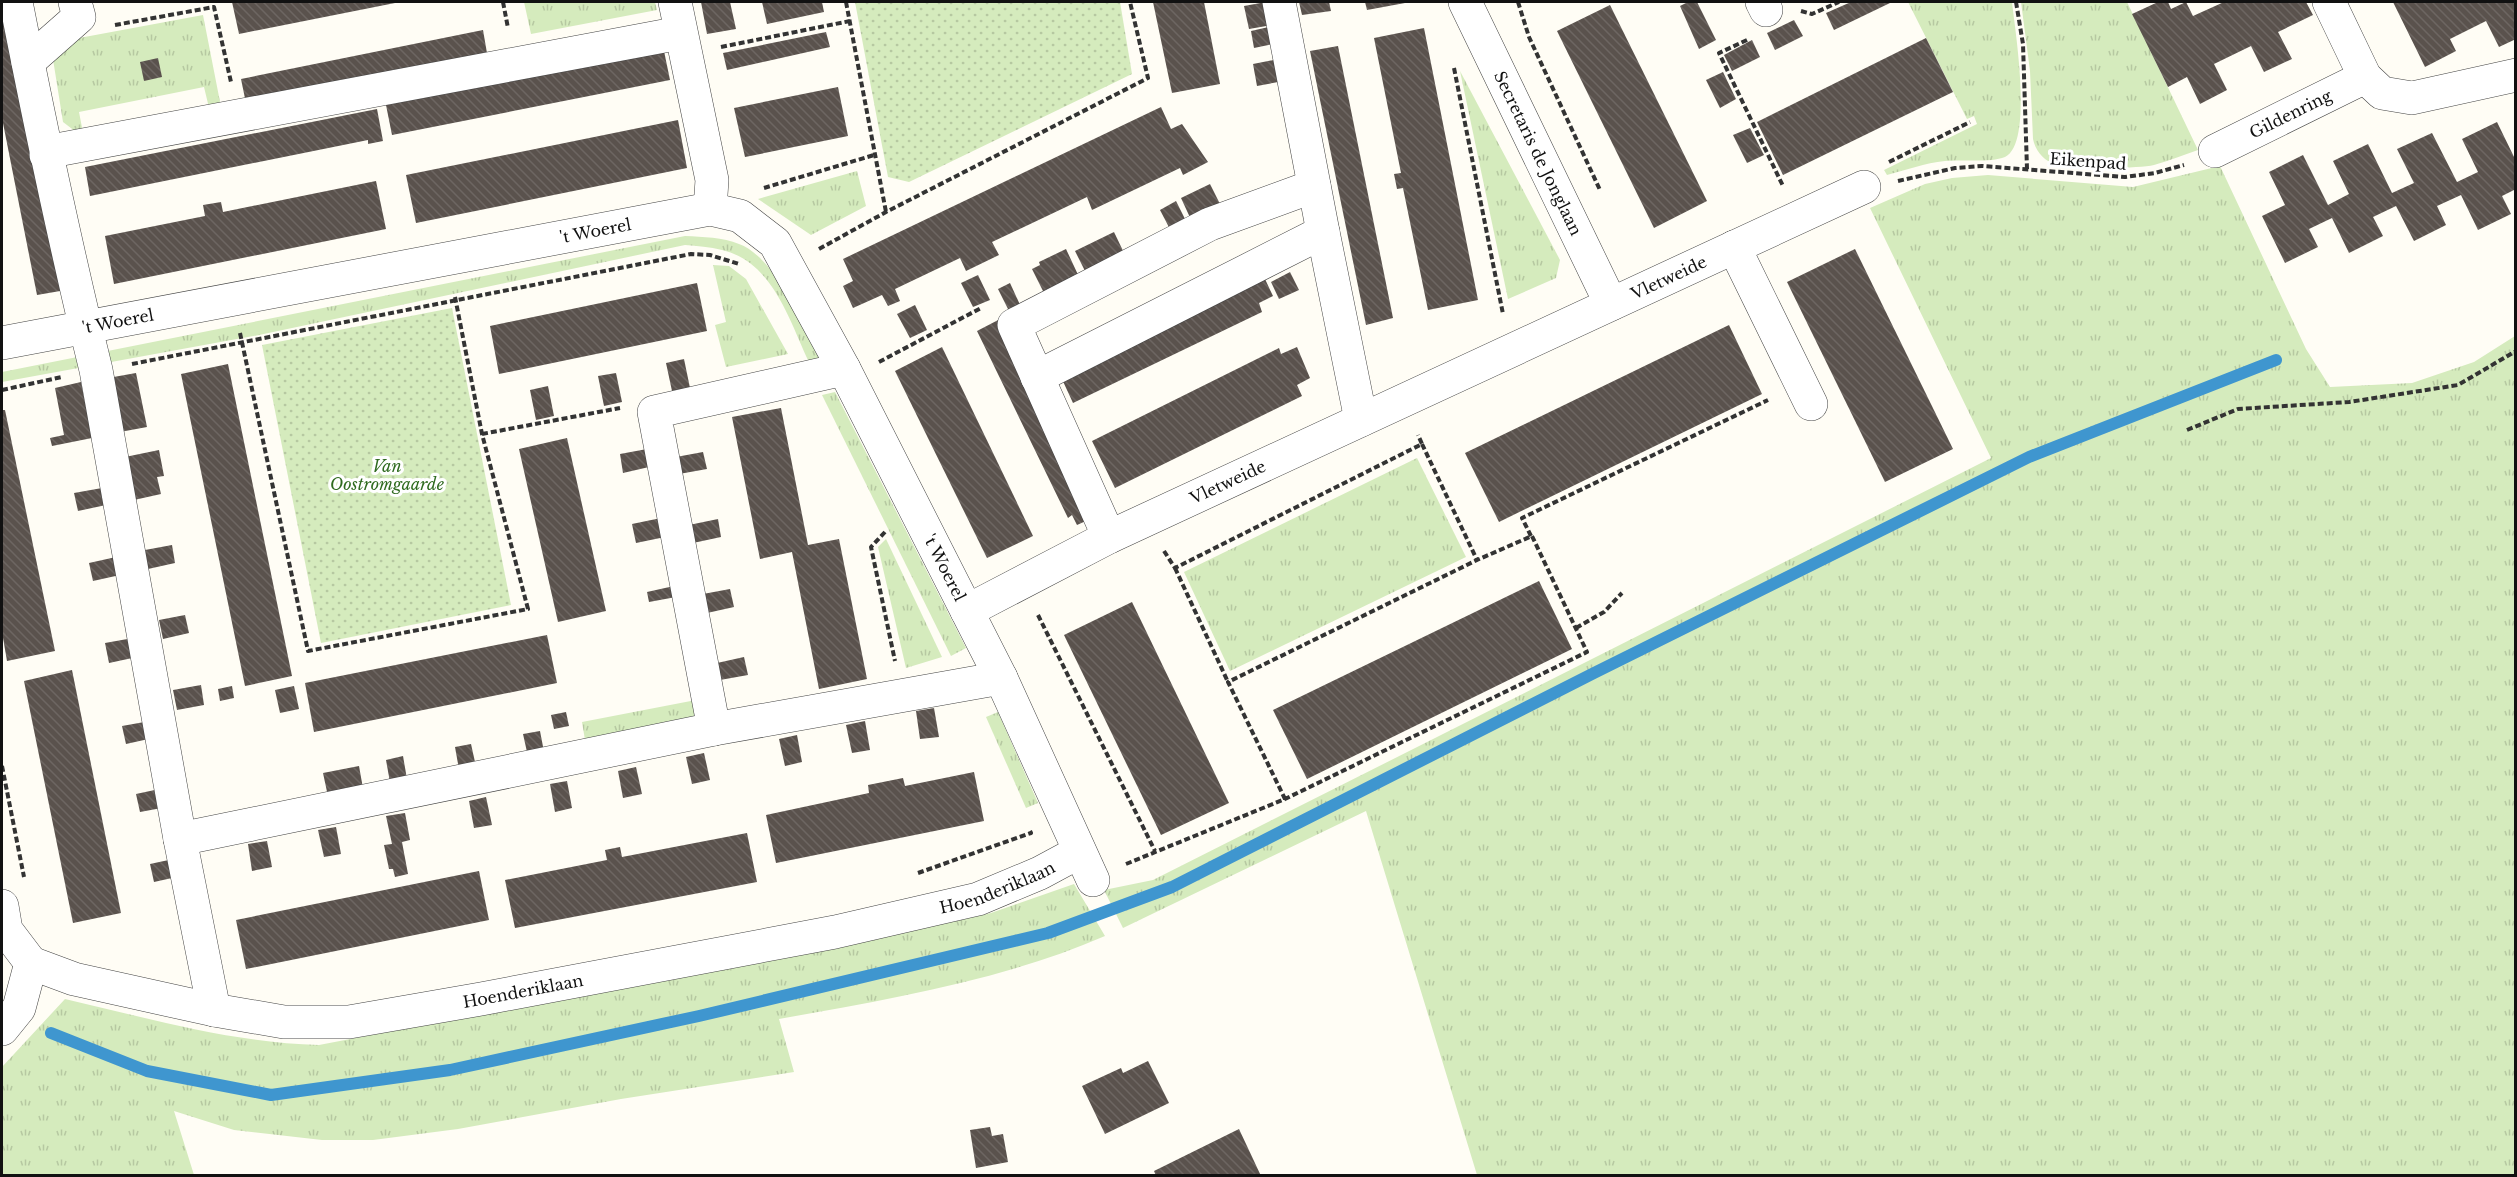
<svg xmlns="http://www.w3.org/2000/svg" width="2517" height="1177" font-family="'Libre Baskerville',serif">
<defs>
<pattern id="grass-tufts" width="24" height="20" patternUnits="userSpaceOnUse" patternTransform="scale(1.5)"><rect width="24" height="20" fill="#d5ebbd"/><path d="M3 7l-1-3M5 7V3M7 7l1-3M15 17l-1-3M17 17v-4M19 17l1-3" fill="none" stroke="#b6c8a1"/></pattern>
<pattern id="park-dots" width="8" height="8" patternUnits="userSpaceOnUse" patternTransform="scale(1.5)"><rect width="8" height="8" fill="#d5ebbd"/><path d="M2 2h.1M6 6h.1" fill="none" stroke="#b6c8a1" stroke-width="1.8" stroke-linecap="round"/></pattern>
<pattern id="building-back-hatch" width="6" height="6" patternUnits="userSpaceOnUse" patternTransform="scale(1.5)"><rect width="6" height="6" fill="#5a524d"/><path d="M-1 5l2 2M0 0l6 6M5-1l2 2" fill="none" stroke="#6d6662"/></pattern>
</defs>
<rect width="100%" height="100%" fill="#fffdf5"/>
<g fill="url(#grass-tufts)">
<path d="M524,2H655L657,10L531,34Z"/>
<path d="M1908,2H2012C2015,30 2034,144 2005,157C1990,163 1961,159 1945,161C1925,163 1906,170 1887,175L1884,170L1977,124L1974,116L1967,119Z"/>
<path d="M2021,2H2127L2198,150C2183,155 2168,161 2154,165C2137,169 2068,169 2052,163C2042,159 2035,149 2033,139L2030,71Z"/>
<path d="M203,15L222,112H210L204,87L79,112L84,138L63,122L52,53L63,41Z"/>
<path d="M1460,71L1560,260L1556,278L1508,299Z"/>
<path d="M2220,166L2306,349L2330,387L2412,383L2474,362L2515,336V1175H1477L1366,811L1123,928L1104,890L1153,880L1991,458L1870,208L1925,184L1952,178L1988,175L2133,187Z"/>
<path d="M857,171L866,206L811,235L758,199Z"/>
<path d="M685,236C703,237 723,237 739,244C775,257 803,325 821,358L809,362C789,320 773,262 722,250C710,247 697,246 685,245L259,335L2,382V372Z"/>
<path d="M713,265L729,266L746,279L788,354L726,367L715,325L726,322Z"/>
<path d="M835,392L966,648L951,656L822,395Z"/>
<path d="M1417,458L1466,557L1230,671L1184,572Z"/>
<path d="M886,539L942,657L906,668L878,547Z"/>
<path d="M696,700L700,725L586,746L582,722Z"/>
<path d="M998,712L1038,803L1026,808L986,717Z"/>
<path d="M1074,884L1105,936C1001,981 889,999 779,1019L794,1072L621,1099L458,1129L373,1140H322L234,1130L174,1111L194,1175L2,1176V1067L65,999C148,1018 233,1043 319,1045L893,935L991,913Z"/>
</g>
<g fill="url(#park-dots)">
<path d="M855,2H1120L1132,74L909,182L888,177Z"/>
<path d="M452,308L511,605L321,643L262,345Z"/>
</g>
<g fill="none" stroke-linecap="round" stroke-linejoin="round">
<path stroke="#3f96cf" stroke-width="12" d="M51,1033L147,1071L271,1095L450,1070L699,1016L1048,933L1172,887L1594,673L2029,457L2276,360"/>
</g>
<g fill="url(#building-back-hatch)">
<path d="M2,2L66,290L37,295L2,118Z"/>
<path d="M232,2H395V3L239,34Z"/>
<path d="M701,2H730L736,29L707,34Z"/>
<path d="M762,2H822L824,12L767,24Z"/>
<path d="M1153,2H1204L1220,84L1172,93Z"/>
<path d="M1266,2L1277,24L1249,29L1244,6Z"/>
<path d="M1299,2H1329L1331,11L1302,15Z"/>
<path d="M1365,2H1405V3L1367,10Z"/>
<path d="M1688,2H1697L1716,40L1699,49L1680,6Z"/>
<path d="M1851,2H1889L1890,3L1834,30L1826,13Z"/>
<path d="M2158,2H2168L2171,9L2186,2L2193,16L2224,2H2306L2313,15L2278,32L2292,59L2264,72L2251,46L2214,64L2227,90L2200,104L2187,77L2168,87L2132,14Z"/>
<path d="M2393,2H2516V39L2499,47L2486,21L2450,39L2456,51L2425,67Z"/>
<path d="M1610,5L1707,201L1654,228L1557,31Z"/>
<path d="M1794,20L1803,36L1775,50L1767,33Z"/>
<path d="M1278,25L1282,42L1254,48L1251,31Z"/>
<path d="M1424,28L1478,300L1428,310L1403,188L1397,189L1394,174L1401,173L1374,38Z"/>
<path d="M483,30L488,59L247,108L241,79Z"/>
<path d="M826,32L830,47L727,70L723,53Z"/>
<path d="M1926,38L1953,92L1783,175L1757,122Z"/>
<path d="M1752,40L1760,57L1732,71L1724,55Z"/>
<path d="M1338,46L1393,318L1366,325L1310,51Z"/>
<path d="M664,51L670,80L392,135L386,105Z"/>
<path d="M158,58L162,77L144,81L140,62Z"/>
<path d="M1284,58L1289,80L1257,86L1253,64Z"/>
<path d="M1723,72L1736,99L1720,108L1706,80Z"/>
<path d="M838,87L848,136L745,157L734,108Z"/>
<path d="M1161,107L1171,129L1182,124L1208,162L1183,175L1180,168L1092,210L1087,197L992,242L999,255L966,271L960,258L895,289L900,301L888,306L882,295L853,308L843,286L853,281L843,259Z"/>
<path d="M377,109L383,141L368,144V140L90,196L85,167Z"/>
<path d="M678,120L687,168L416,223L406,175Z"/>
<path d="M2497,122L2516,161V189L2502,196L2511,214L2478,230L2461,195L2437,206L2446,225L2414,241L2396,206L2373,217L2383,236L2349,253L2332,218L2309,229L2318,247L2285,263L2262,216L2285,205L2269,172L2303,155L2328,205L2349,194L2333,161L2368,144L2392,193L2414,183L2397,149L2432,133L2457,182L2478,172L2462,139Z"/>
<path d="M1750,128L1764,155L1747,163L1733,135Z"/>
<path d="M376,181L386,229L114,284L105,236L205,216L203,205L221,202L223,212Z"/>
<path d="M1210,184L1223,210L1193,224L1181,198Z"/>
<path d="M1176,201L1189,227L1173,235L1160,210Z"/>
<path d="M1114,232L1126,257L1087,275L1075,251Z"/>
<path d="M1066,249L1080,279L1045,295L1032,269L1040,265L1039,262Z"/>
<path d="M1855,249L1953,449L1885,482L1787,282Z"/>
<path d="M1290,272L1299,290L1279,299L1271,282Z"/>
<path d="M978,275L990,300L973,307L961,283Z"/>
<path d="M1265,279L1273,296L1259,303L1262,312L1073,403L1061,377Z"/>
<path d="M697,283L707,331L499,374L490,326Z"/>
<path d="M1010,283L1021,307L1010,313L998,289Z"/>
<path d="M915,305L927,330L910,338L897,314Z"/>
<path d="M1002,318L1097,516L1077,525L1072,515L1068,518L977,331Z"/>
<path d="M1729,325L1762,394L1499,522L1465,453Z"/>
<path d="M942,347L1033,536L987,558L895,371Z"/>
<path d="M1297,347L1310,378L1297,385L1302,396L1115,488L1092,441L1279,348L1281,354Z"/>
<path d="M684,359L690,388L672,391L666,363Z"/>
<path d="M228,364L292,676L245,686L181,374Z"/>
<path d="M136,373L147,427L120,432L108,378Z"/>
<path d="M616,373L622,402L604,406L598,376Z"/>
<path d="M81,382L92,438L52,446L50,438L64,435L55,388Z"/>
<path d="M548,386L554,416L536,420L530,390Z"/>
<path d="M781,408L808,545L839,539L867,679L819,689L792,552L760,559L732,417Z"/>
<path d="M2,410H5L55,651L7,661L2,632Z"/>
<path d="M567,438L606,611L558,622L519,449Z"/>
<path d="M647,449L649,467L623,473L620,454Z"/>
<path d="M159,450L164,476L157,477L161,494L134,500L125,457Z"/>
<path d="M703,452L707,469L679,474L676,457Z"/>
<path d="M102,488L106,505L78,511L74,493Z"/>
<path d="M661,518L665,537L636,543L632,524Z"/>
<path d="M718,519L721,537L693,543L689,525Z"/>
<path d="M172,545L175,563L148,569L145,550Z"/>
<path d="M116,557L120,575L93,581L89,563Z"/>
<path d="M1539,581L1572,649L1307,779L1273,710Z"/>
<path d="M674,586L676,597L649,602L647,592Z"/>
<path d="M730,589L734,607L707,613L703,594Z"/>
<path d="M1132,602L1229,803L1161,835L1064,635Z"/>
<path d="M185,615L189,633L163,639L159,620Z"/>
<path d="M547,635L557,683L314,732L305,683Z"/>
<path d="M133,638L137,657L109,663L105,643Z"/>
<path d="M744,657L748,675L720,680L717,663Z"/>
<path d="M72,670L121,913L73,923L24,681Z"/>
<path d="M201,685L204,705L177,710L173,690Z"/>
<path d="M232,686L234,698L220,701L218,689Z"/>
<path d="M294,686L299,709L280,713L275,690Z"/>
<path d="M934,708L939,737L920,739L916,711Z"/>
<path d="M566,712L569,726L554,729L551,715Z"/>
<path d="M150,721L153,738L126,744L122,726Z"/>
<path d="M865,721L870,750L852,753L846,725Z"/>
<path d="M540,731L545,757L529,761L523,734Z"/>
<path d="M797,735L802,762L785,766L779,739Z"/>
<path d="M471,744L477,771L460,775L455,747Z"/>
<path d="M704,753L710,780L692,784L686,757Z"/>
<path d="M403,756L408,785L391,788L386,760Z"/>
<path d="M359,766L364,794L329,801L323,773Z"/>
<path d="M636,767L642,794L623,798L618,771Z"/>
<path d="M974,772L984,821L776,863L766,815L869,793L868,785L903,778L905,786Z"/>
<path d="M567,781L572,808L555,812L550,784Z"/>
<path d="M164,788L167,807L140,812L136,794Z"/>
<path d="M486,797L492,825L474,828L469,801Z"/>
<path d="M405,813L410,840L402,842L408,874L395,877L393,869H389L384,845L392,844L386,816Z"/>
<path d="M336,827L341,854L324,857L318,830Z"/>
<path d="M747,833L757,882L515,928L505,880L607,860L605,850L620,847L622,857Z"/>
<path d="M267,841L272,867L252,871L248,844Z"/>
<path d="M178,858L181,876L154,882L150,864Z"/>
<path d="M479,871L489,920L246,969L236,920Z"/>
<path d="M1148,1061L1169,1103L1105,1134L1082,1086L1121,1068L1123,1073Z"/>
<path d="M990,1127L992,1136L1003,1134L1008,1162L976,1168L970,1130Z"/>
<path d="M1239,1129L1261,1176H1156L1154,1171Z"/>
</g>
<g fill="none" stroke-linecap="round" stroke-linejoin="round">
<g stroke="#444" stroke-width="34">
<g id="minor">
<path d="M16,2C40,125 66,248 96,370L180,839L214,1010"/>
<path d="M675,2L712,180L710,209"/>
<path d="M1279,2L1323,232L1361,420"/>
<path id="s1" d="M1465,2L1611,304"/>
<path d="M1762,2L1766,10"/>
<path d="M2329,2L2365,77L2382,93L2412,98L2516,75"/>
<path d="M28,62L79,17L75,2"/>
<path id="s2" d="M2215,151L2365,77"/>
<path d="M46,155L62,149L680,33"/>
<path d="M1734,247L1811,404"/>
<path id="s3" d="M2,343L710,209L740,216L775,243L844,369L1001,678L1093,880"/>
<path d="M1037,377L1323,232"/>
<path d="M1109,537L1014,325L1210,224L1314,186"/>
<path id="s4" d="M967,611L1109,537L1864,187"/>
<path d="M714,729L654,412L844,369"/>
<path d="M180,839L714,729L1001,678"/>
<path d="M2,906L6,930L31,963"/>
<path id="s5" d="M31,963L74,979L214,1010L284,1022H349L481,999L835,932L978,899L1040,873L1079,852"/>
<path d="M2,1029L19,1008L31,963"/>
</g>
</g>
<g stroke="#333" stroke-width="4" stroke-dasharray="6 3" stroke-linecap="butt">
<path d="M503,2L508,28"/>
<path d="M846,2L886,212"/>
<path d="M1518,2L1529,37L1600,190"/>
<path d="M2016,2L2023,44L2027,169"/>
<path d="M1801,11L1812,14L1839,2"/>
<path d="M115,25L214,7L231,82"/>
<path d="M1747,40L1719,53L1783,186"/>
<path d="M721,47L850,21"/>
<path d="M1454,68L1503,314"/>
<path d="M1889,162L1970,122"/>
<path d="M1898,181L1955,168L1982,166L2125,177L2155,173L2184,165"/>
<path d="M764,188L874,155"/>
<path d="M819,249L886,212L1148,78L1130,2"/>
<path d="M240,333L308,651L528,609L482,434L455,297"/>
<path d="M879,362L981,308"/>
<path d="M132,364L691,254L710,255L739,264"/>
<path d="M2,390L62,377"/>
<path d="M2187,430L2238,409L2349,402L2458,385L2516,351"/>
<path d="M482,434L620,408"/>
<path d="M1422,444L1477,560"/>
<path d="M885,532L871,547L895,661"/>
<path d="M1531,536L1522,518L1768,400"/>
<path d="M1164,551L1175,568L1422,444L1418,435"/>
<path d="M1175,568L1228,682"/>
<path d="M1038,615L1155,851"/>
<path d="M1576,628L1604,612L1622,593"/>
<path d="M2,766L24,877"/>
<path d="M1126,864L1285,799L1587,652L1532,536L1477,560L1228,682L1285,799"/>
<path d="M918,873L1031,833L1030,831"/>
</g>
<use href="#minor" stroke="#fff" stroke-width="33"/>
</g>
<g text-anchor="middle" stroke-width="6" stroke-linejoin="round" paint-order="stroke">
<g font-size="16" fill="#111" stroke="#fff">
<text dy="6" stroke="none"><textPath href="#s2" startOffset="84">Gildenring</textPath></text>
<text dy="6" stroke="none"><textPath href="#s1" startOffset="168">Secretaris de Jonglaan</textPath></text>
<text transform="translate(2088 161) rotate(4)" y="6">Eikenpad</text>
<text dy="6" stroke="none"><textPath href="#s3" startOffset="604">'t Woerel</textPath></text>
<text dy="6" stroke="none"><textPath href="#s4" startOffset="777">Vletweide</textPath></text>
<text dy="6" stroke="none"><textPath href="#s3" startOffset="118">'t Woerel</textPath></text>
<text dy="6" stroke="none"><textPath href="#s4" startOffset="291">Vletweide</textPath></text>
<text dy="6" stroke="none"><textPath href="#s3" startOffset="1162">'t Woerel</textPath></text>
<text dy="6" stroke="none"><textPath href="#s5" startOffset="988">Hoenderiklaan</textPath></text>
<text dy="6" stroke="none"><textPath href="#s5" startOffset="502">Hoenderiklaan</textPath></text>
</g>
<g font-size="16" font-style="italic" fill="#2f6b1f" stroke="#fff">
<text x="387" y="472">Van<tspan x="387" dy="18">Oostromgaarde</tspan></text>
</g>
</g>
<rect width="2517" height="1177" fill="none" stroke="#111111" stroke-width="6"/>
</svg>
